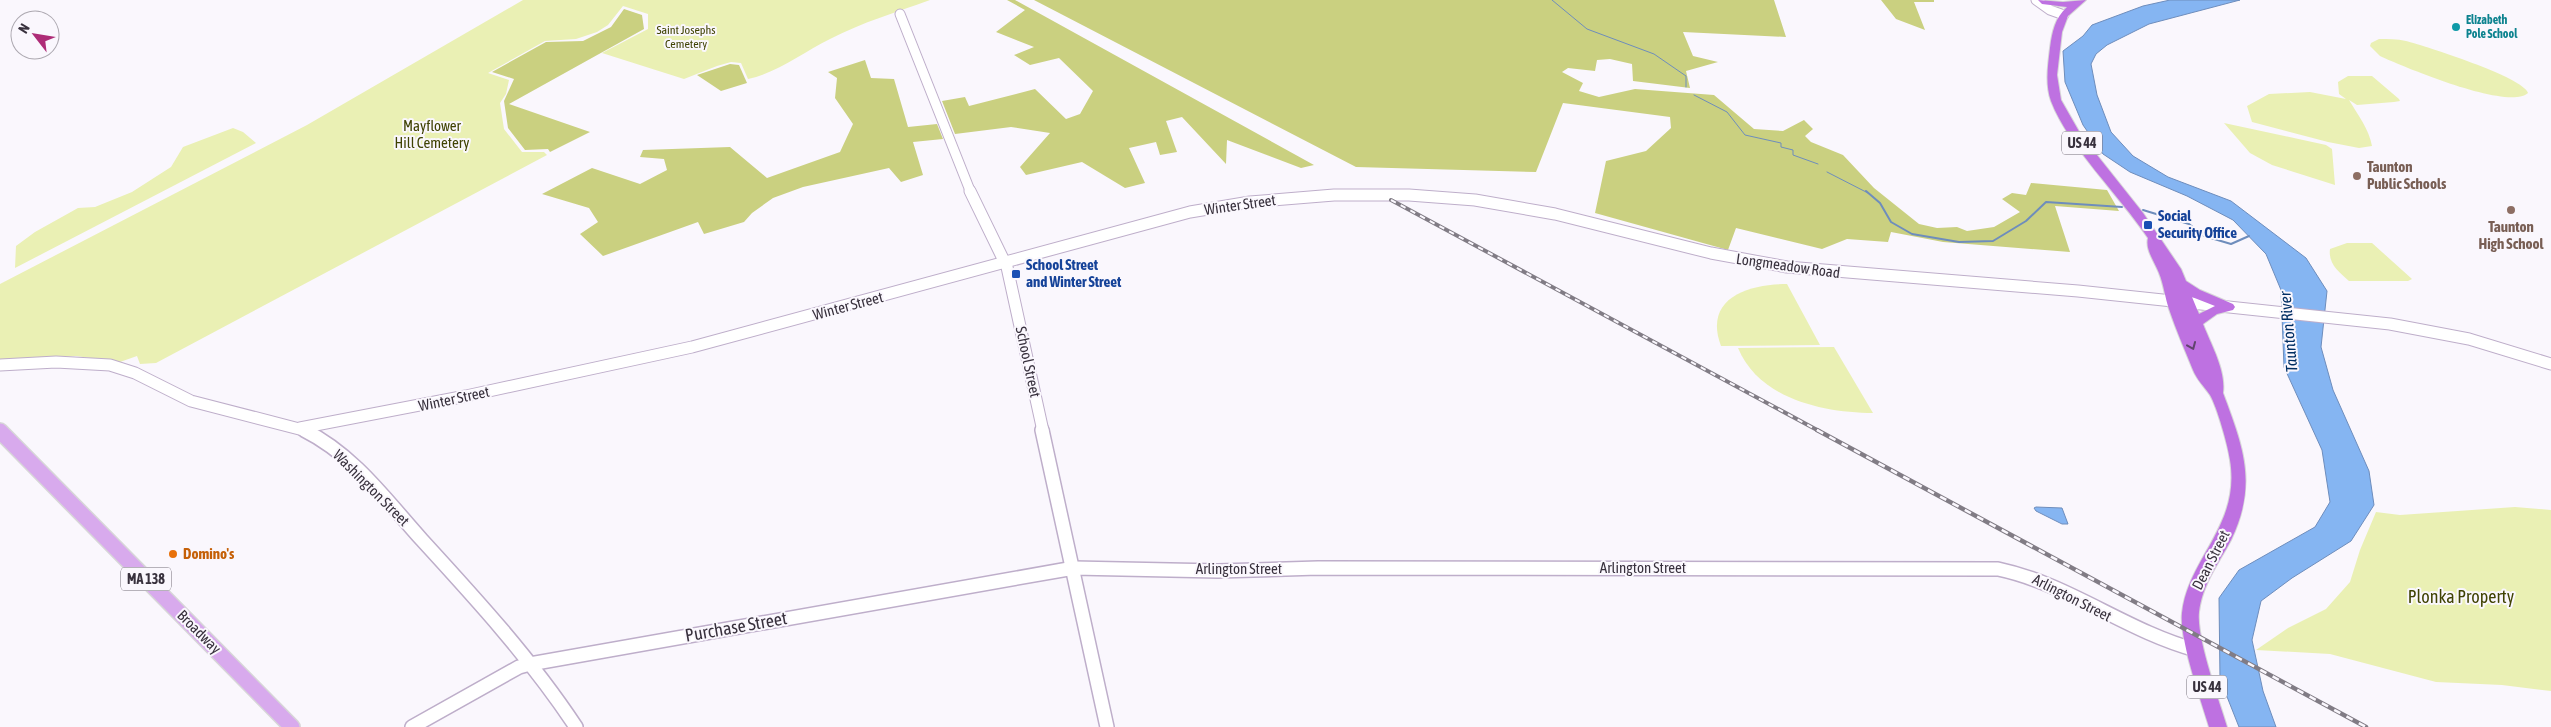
<svg xmlns="http://www.w3.org/2000/svg" width="2551" height="727" font-family="'Asap Condensed',sans-serif">
<rect width="100%" height="100%" fill="#faf7fd"/>
<g fill="#eaf0b4">
<path d="M523,0H930C897,12 863,22 830,39C802,53 779,72 748,79L741,63L731,62L717,66L684,79L602,53L648,29V14L623,6L608,25L597,32L576,39L545,41L488,73L509,80L506,94L500,103L504,129L522,152H544L547,155L156,363L140,364L137,356L120,362L76,356L0,361V284L307,125Z"/>
<path d="M2379,39C2388,39 2397,39 2406,41C2425,46 2523,77 2528,93C2508,111 2404,67 2380,56L2370,46L2371,43Z"/>
<path d="M2348,76H2372L2399,99L2400,101L2394,102L2357,105L2349,100C2358,115 2369,129 2372,146L2359,148L2328,142L2252,122L2247,106L2269,94L2310,92L2346,99L2339,94L2338,82Z"/>
<path d="M2224,123L2326,145L2332,149L2335,185L2272,165L2250,153Z"/>
<path d="M233,128L243,132L256,143L15,268L16,246L35,232L78,208L95,207L132,192L171,167L183,147Z"/>
<path d="M2347,243H2372L2412,279L2408,281H2349C2339,272 2328,264 2330,249Z"/>
<path d="M1787,284L1820,345L1721,346C1703,298 1748,284 1787,284Z"/>
<path d="M1834,347L1873,413C1824,413 1759,399 1738,348Z"/>
<path d="M2515,507L2551,510V691L2502,685L2436,682L2330,654L2256,650L2288,628L2326,609L2350,582L2360,550L2376,512L2400,515Z"/>
</g>
<g fill="#cad080">
<path d="M1007,0H1015L1314,165L1301,168L1227,140L1226,164L1182,117L1166,121L1177,152L1160,155L1156,142L1129,148L1145,183L1125,188L1082,162L1026,175L1020,167L1050,133L1011,127L955,134L942,101L965,97L969,106L1035,89L1066,119L1080,114L1093,91L1059,58L1030,65L1014,55L1034,47L996,32L1025,10Z"/>
<path d="M1034,0H1774L1786,37L1683,32L1693,56L1718,62L1686,71L1690,88L1633,81L1632,64L1610,59L1597,60L1595,71L1568,68L1562,72L1583,83L1579,91L1599,97L1635,89L1714,95L1754,129L1783,131L1804,120L1813,129L1805,136L1811,142L1843,155L1874,188L1919,224L1937,228L1957,227L1967,231L1994,227L2020,212L2002,199L2012,193L2026,195L2031,183L2107,190L2119,211L2055,206L2070,252L1943,242L1891,232L1888,242L1847,239L1822,249L1736,228L1728,250L1595,213L1606,161L1646,151L1671,128L1670,117L1563,103L1536,172L1356,167Z"/>
<path d="M1881,0H1934V2H1914L1925,30L1896,19Z"/>
<path d="M624,9L642,15L644,29L509,104L590,132L550,152L548,149L525,150L508,128L504,101L514,79L492,72L546,42L583,41L611,27Z"/>
<path d="M865,60L871,78L894,79L908,127L937,124L943,139L913,142L923,175L901,182L889,168L803,187L773,198L752,213L744,222L704,234L698,222L603,256L580,234L598,222L589,208L542,194L592,168L640,184L667,170L664,159L640,157L643,150L730,147L767,178L840,152L853,124L835,98L837,78L828,72Z"/>
<path d="M730,64L739,65L747,83L721,91L697,75Z"/>
</g>
<g fill="#85b5f2" stroke="#6e8dbc">
<path d="M2170,0H2240L2149,24L2107,45L2096,54L2091,64L2097,95L2111,132L2133,156L2168,177L2231,201L2306,258L2327,291L2321,347L2333,390L2369,471L2374,505L2351,541L2292,578L2261,601L2252,640L2263,691L2276,727H2239L2220,679L2219,598L2239,570L2315,527L2330,502L2322,450L2284,367L2281,290L2266,254L2233,220L2187,196L2130,172L2103,154L2083,125L2065,82L2063,51L2083,36L2092,25L2143,6Z"/>
<path d="M2036,507L2062,508L2068,524H2062L2036,511L2034,508Z"/>
</g>
<g fill="none" stroke-linecap="round" stroke-linejoin="round">
<g stroke="#6e8dbc" stroke-width="1">
<path d="M1552,0L1587,29L1654,54L1686,76V87"/>
<path d="M1694,95L1727,112L1745,135L1781,143V147L1793,150V155L1818,164"/>
<path d="M1827,172L1868,193"/>
</g>
<g stroke="#6e8dbc" stroke-width="2">
<path d="M1866,191L1880,203L1891,222L1912,234L1959,242L1993,241L2026,221L2046,202L2122,207"/>
<path d="M2143,210L2189,224L2204,236L2231,244L2249,236"/>
</g>
<g stroke="#beaeca" stroke-width="11">
<g id="secondary-far2">
<path d="M2036,0L2050,10L2064,15"/>
<path d="M900,14L971,193"/>
</g>
</g>
<g stroke="#beaeca" stroke-width="13">
<g id="secondary-far1">
<path d="M970,191L1007,267L1043,431"/>
<path d="M0,365L56,362L110,365L135,373L191,401L307,431"/>
<path d="M300,428L466,396L692,347L1190,212L1250,202L1334,195H1409L1475,200L1555,214L1711,253L1787,267L2078,291L2390,324L2469,339L2551,364"/>
</g>
</g>
<g stroke="#beaeca" stroke-width="16">
<g id="secondary">
<path d="M304,430C354,455 386,500 422,540C477,600 531,659 576,727"/>
<path d="M1042,430L1107,727"/>
<path d="M412,727L519,667L530,664L1074,568L1218,571L1318,568L1998,569C2069,584 2126,631 2196,650"/>
</g>
</g>
<g stroke="#d7d6d8" stroke-width="18">
<path id="primary" d="M0,431L292,727"/>
</g>
<g stroke="#d7d6d8" stroke-width="2">
<path id="highway" d="M2038,0L2063,2L2086,0L2068,16L2062,32L2057,75L2061,100L2081,135L2143,213L2181,269L2186,281L2200,290L2233,304L2235,307L2233,310L2217,314L2203,324C2211,345 2226,370 2223,393C2243,447 2258,484 2231,540C2218,564 2202,585 2199,612C2196,638 2219,700 2227,727H2209C2201,700 2179,639 2182,613C2188,558 2241,526 2230,460C2228,445 2217,407 2210,395C2204,386 2197,380 2193,370C2185,350 2176,330 2169,309C2165,298 2164,285 2159,273C2155,262 2145,250 2148,238C2120,196 2068,146 2051,101C2045,84 2048,65 2050,48C2052,32 2055,18 2067,7L2042,4ZM2192,297L2215,306L2199,314Z"/>
</g>
<use href="#secondary-far2" stroke="#fff" stroke-width="9"/>
<use href="#secondary-far1" stroke="#fff" stroke-width="11"/>
<use href="#secondary" stroke="#fff" stroke-width="13"/>
<use href="#primary" stroke="#d8aaed" stroke-width="15"/>
<use href="#highway" fill="#be71e1" fill-rule="evenodd"/>
<g stroke="#817c85" stroke-width="4">
<path id="rail-far1" d="M1391,200L1819,431"/>
</g>
<g stroke="#817c85" stroke-width="4.5">
<path id="rail" d="M1817,430L2366,727"/>
</g>
<use href="#rail-far1" stroke="#faf7fd" stroke-width="2" stroke-dasharray="5.5" stroke-linecap="butt"/>
<use href="#rail" stroke="#faf7fd" stroke-width="2.5" stroke-dasharray="7" stroke-linecap="butt"/>
</g>
<defs><path id="oneway-chevron" d="M-2-3.5L2.5 0L-2 3.5" fill="none" stroke-width="1.6" stroke-linecap="round" stroke-linejoin="round" transform="scale(1.25)"/></defs>
<use stroke="#60446e" href="#oneway-chevron" transform="translate(2192 346) rotate(67)"/>
<circle fill="#0f9aa8" stroke="#faf7fd" stroke-width="2" cx="2456" cy="27" r="5"/>
<g fill="#8d6e63" stroke="#faf7fd" stroke-width="2">
<circle cx="2357" cy="176" r="5"/>
<circle cx="2511" cy="210" r="5"/>
</g>
<g fill="#1a4fb4" stroke="#faf7fd" stroke-width="2">
<rect x="2143" y="220" width="10" height="10" rx="2.5"/>
<rect x="1011" y="269" width="10" height="10" rx="2.5"/>
</g>
<circle fill="#e8710a" stroke="#faf7fd" stroke-width="2" cx="173" cy="554" r="5"/>
<g text-anchor="middle" stroke-width="4" stroke-linejoin="round" paint-order="stroke">
<g font-size="12" font-weight="bold" fill="#0d838f" stroke="#faf7fd" text-anchor="start">
<text x="2466" y="24">Elizabeth<tspan x="2466" dy="14">Pole School</tspan></text>
</g>
<g font-size="12" fill="#404303" stroke="#faf7fd">
<text x="686" y="34">Saint Josephs<tspan x="686" dy="14">Cemetery</tspan></text>
</g>
<g fill="#faf7fd" stroke="#726c77" stroke-width="1">
<rect x="2062" y="131.5" width="40" height="23" rx="4"/>
<rect x="121" y="567.5" width="50" height="23" rx="4"/>
<rect x="2187" y="675.5" width="40" height="23" rx="4"/>
</g>
<g font-size="14" font-weight="bold" fill="#38313d">
<text x="2082" y="148">US 44</text>
<text x="146" y="584">MA 138</text>
<text x="2207" y="692">US 44</text>
</g>
<g font-size="15" fill="#404303" stroke="#faf7fd">
<text x="432" y="131">Mayflower<tspan x="432" dy="17">Hill Cemetery</tspan></text>
</g>
<g font-size="15" font-weight="bold" fill="#785e54" stroke="#faf7fd" text-anchor="start">
<text x="2367" y="172">Taunton<tspan x="2367" dy="17">Public Schools</tspan></text>
<text x="2511" y="232" text-anchor="middle">Taunton<tspan x="2511" dy="17">High School</tspan></text>
</g>
<g font-size="15" fill="#38313d" stroke="#faf7fd">
<text transform="translate(1240 205) rotate(-8)" y="5">Winter Street</text>
<text transform="translate(1788 266) rotate(8)" y="5">Longmeadow Road</text>
<text transform="translate(848 306) rotate(-15)" y="5">Winter Street</text>
<text transform="translate(1028 362) rotate(78)" y="5">School Street</text>
<text transform="translate(454 399) rotate(-12)" y="5">Winter Street</text>
<text transform="translate(371 488) rotate(45)" y="5">Washington Street</text>
<text transform="translate(2211 560) rotate(-63)" y="5">Dean Street</text>
<text x="1643" y="573">Arlington Street</text>
<text x="1239" y="574">Arlington Street</text>
<text transform="translate(2072 598) rotate(27)" y="5">Arlington Street</text>
<text transform="translate(199 632) rotate(45)" y="5">Broadway</text>
</g>
<g font-size="15" font-weight="bold" fill="#164399" stroke="#faf7fd" text-anchor="start">
<text x="2158" y="221">Social<tspan x="2158" dy="17">Security Office</tspan></text>
<text x="1026" y="270">School Street<tspan x="1026" dy="17">and Winter Street</tspan></text>
</g>
<g font-size="15" font-weight="bold" fill="#c56008" stroke="#faf7fd" text-anchor="start">
<text x="183" y="559">Domino's</text>
</g>
<g font-size="16" font-style="italic" fill="#002e63" stroke="#faf7fd">
<text transform="translate(2288 332) rotate(-95)" y="6">Taunton River</text>
</g>
<g font-size="18" fill="#404303" stroke="#faf7fd">
<text x="2461" y="603">Plonka Property</text>
</g>
<g font-size="18" fill="#38313d" stroke="#faf7fd">
<text transform="translate(736 627) rotate(-10)" y="6">Purchase Street</text>
</g>
</g>
<g transform="translate(35 35) rotate(301)"><circle r="24" fill="#faf7fd" stroke="#aca8b0"/>
<path d="M0-4L9 19L0 12L-9 19Z" fill="#ae2c77"/>
<text y="-8" font-size="14" font-weight="bold" text-anchor="middle" fill="#38313d">N</text>
</g>
</svg>
